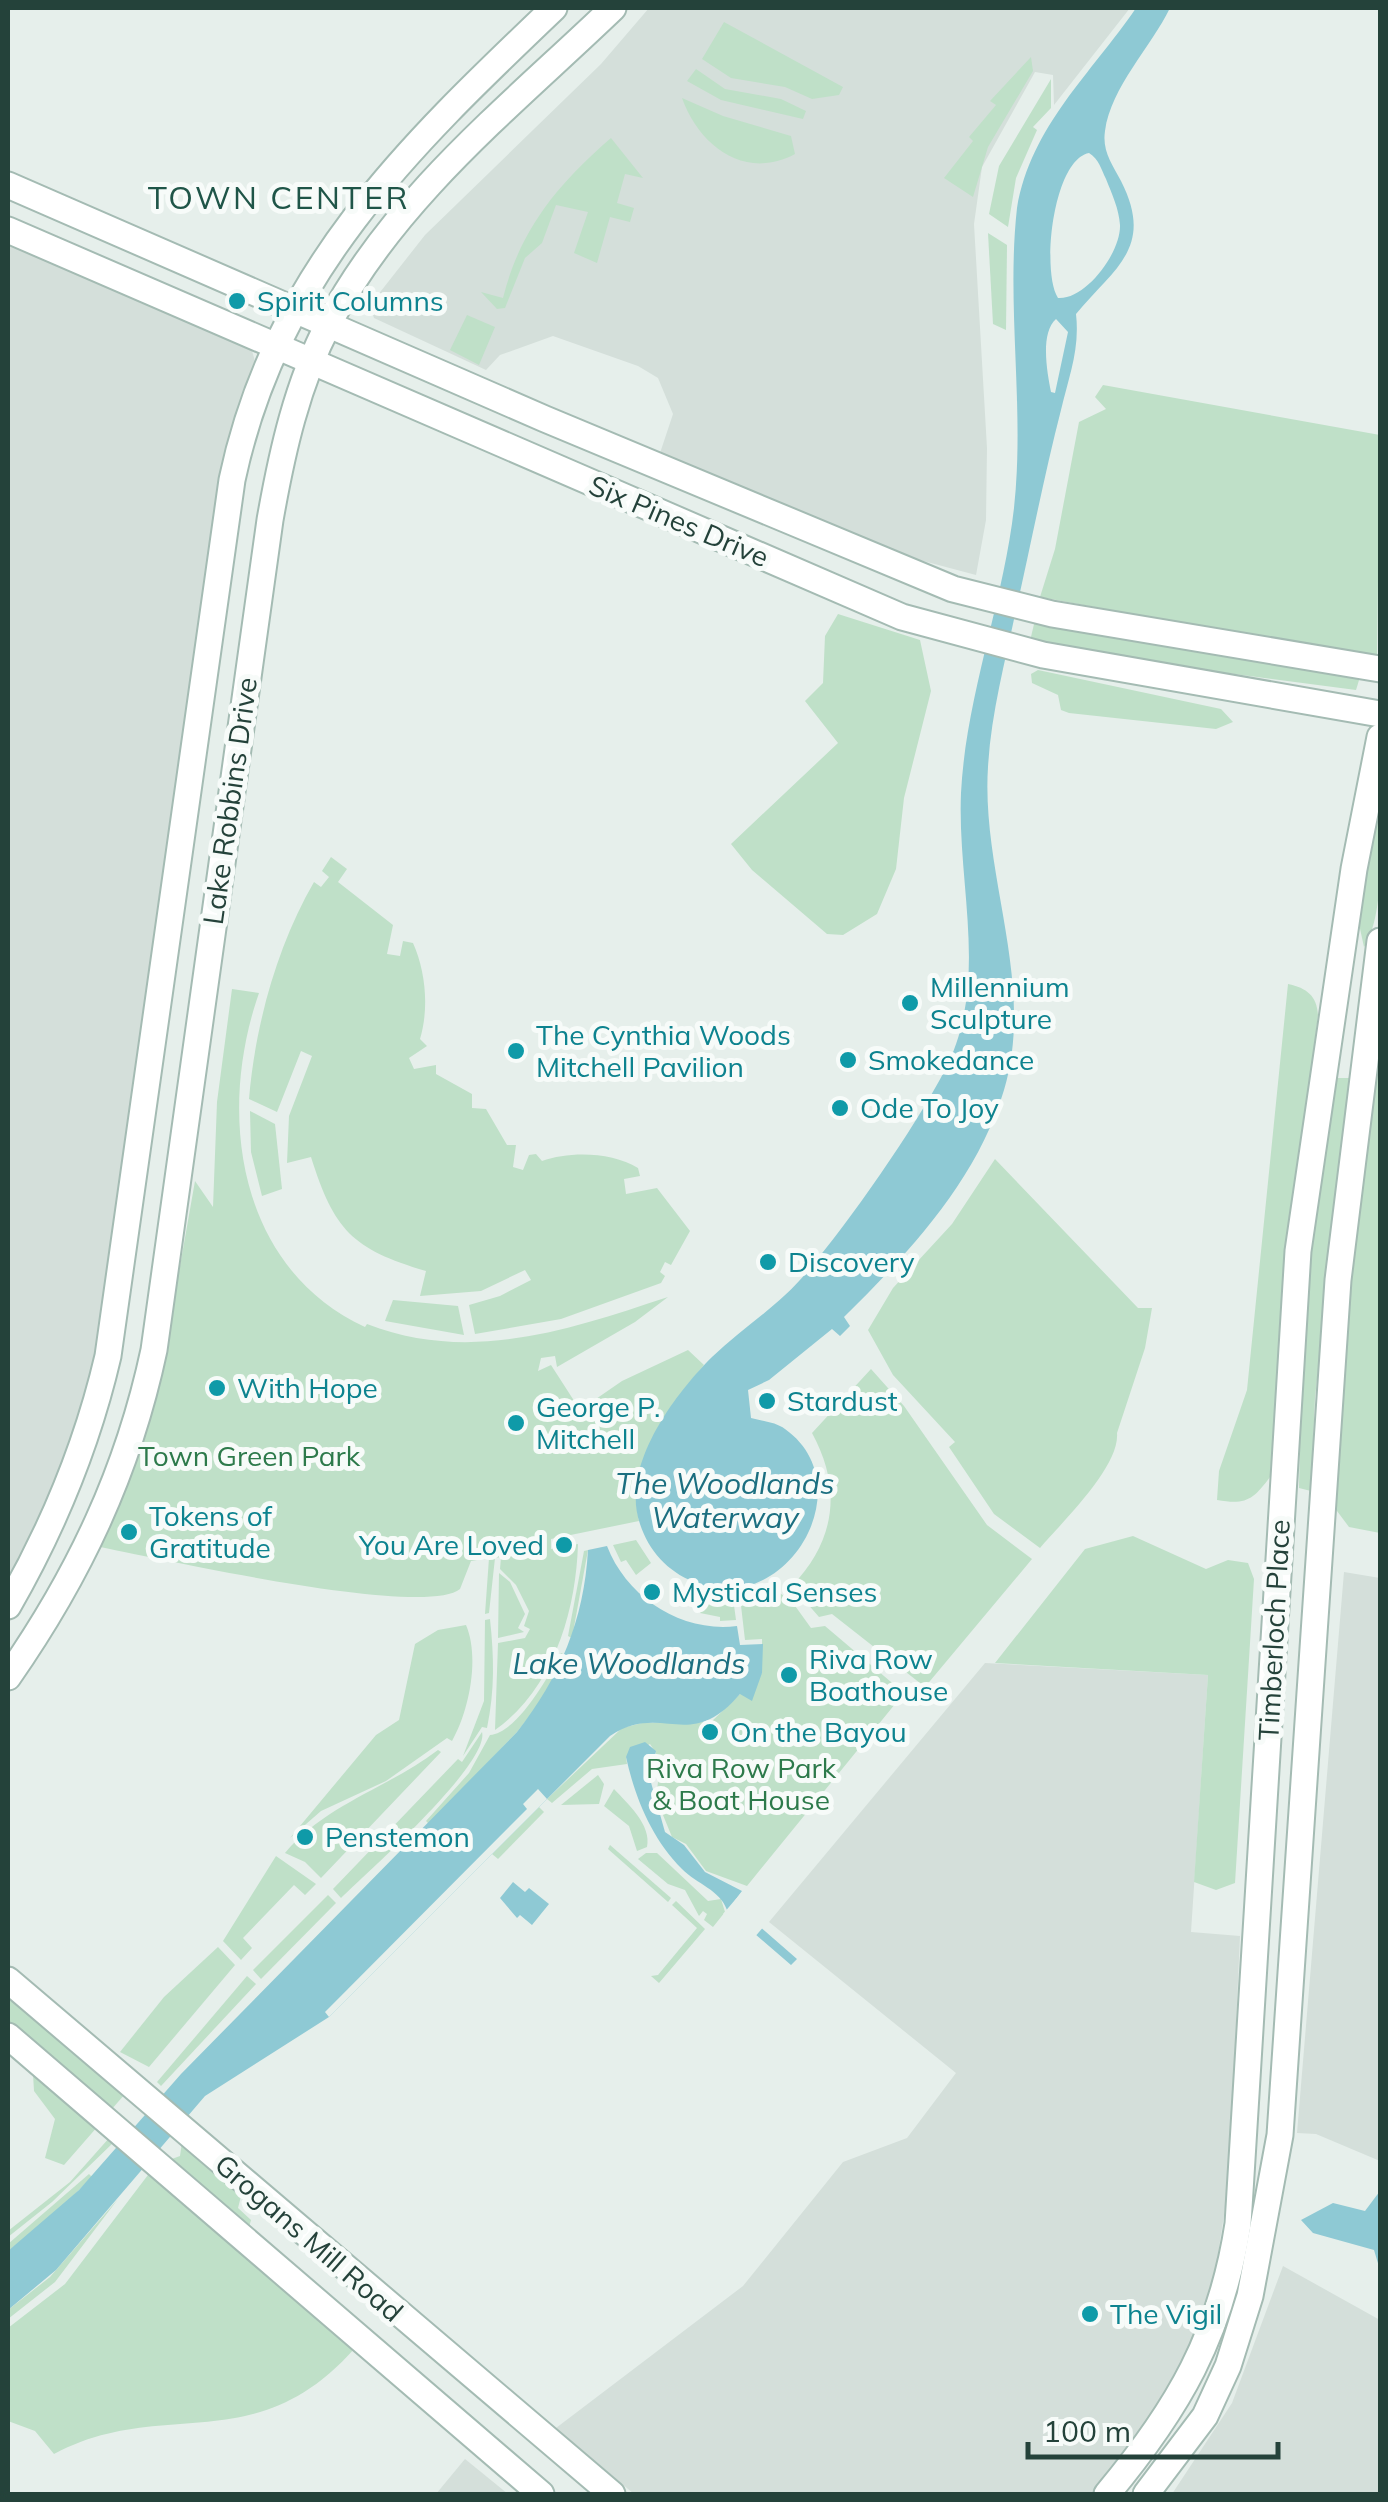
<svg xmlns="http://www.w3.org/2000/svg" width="1388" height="2502" font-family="Mulish,sans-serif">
<rect width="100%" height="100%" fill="#e6efeb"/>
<g fill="#d4dfda">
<path d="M649,8H1130L1054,105L1053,75L1035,72L982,167L974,224L987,448L986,520L976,575L897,554L658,459L673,414L658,378L638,366L553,336L500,355L486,370L374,318L370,305L425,235L601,64Z"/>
<path d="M8,240L251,347L256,365L230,433L217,498L98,1355L52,1503L8,1585Z"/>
<path d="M1344,1572L1380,1578V2161L1316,2134L1297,2133Z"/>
<path d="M985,1663L1208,1675L1191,1932L1240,1936L1229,2182L1212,2294L1193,2345L1149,2423L1093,2494H634L556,2428L743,2286L843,2162L907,2138L956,2073L769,1922Z"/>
<path d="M1283,2266L1380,2320V2494H1172L1232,2403Z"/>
<path d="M465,2459L508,2494H436Z"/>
</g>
<g fill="#bfe0c8">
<path d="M724,22L843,87L839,95L812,99L785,87L731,78L702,59Z"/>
<path d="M1031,57L1033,71L988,147L973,197L944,178L973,141L969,137L996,105L990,101Z"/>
<path d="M696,69L725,89L781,99L806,111L803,119L721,100L687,81Z"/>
<path d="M1051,79V108L1033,127L1037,130L1016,178L1008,227L989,214L999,166Z"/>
<path d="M682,98L723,116L791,136L795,154C745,181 699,146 682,98Z"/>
<path d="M611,138L643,178L625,174L617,203L634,208L630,222L610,217L597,263L574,253L588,212L556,205L542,243L525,258L505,308L497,309L481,292L503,298C520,229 559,183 611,138Z"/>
<path d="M988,233L1007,245L1006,330L993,324Z"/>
<path d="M467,315L495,327L479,365L450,350Z"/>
<path d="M1103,385L1380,435L1377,654L1355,655L1040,597L1055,549L1079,422L1106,409L1095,397Z"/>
<path d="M838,614L920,640L931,691L904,798L896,869L877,914L843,935L827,934L752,870L731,844L838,743L805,701L823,683L825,636Z"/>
<path d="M1035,620L1360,677L1356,690L1174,666L1030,641Z"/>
<path d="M1038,670L1221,709L1233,722L1216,729L1069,713L1061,710L1058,695L1032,683L1031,674Z"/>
<path d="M1380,767C1380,811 1388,913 1364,947L1357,915Z"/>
<path d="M331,857L347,869L338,882L393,925L387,954L400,956L403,941L413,943C426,972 429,1009 420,1039L427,1046L409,1058L414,1069L436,1065V1074L472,1094V1108L486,1109L507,1145H516L513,1167L523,1170L529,1155L536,1154L542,1161C570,1151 612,1152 638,1168L640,1176L624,1179L626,1194L657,1188L690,1231L671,1265L665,1262L660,1272L665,1276L661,1283L561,1319L475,1334L469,1305L500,1296L531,1280L525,1270L481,1291L420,1296L426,1271C352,1249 334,1230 311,1157L287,1163L289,1116L312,1056L301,1051L277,1112L249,1099C255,1026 277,946 314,882L321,887L329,877L322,871Z"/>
<path d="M1288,984C1307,988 1317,996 1318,1015L1283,1296L1270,1477C1253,1500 1246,1505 1217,1500L1219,1471L1247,1390Z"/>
<path d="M232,989L259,993C216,1116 239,1269 365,1327L367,1324C470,1364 568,1330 668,1297L635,1322L557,1367L555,1356L541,1358L538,1371L551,1365L580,1410L622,1381L688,1350L704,1365C668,1408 627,1462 639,1521L551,1539V1549L578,1544C576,1612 553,1689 495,1730L498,1643L525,1638L530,1629L524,1626L529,1611L516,1585L500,1569L501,1557L495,1558L489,1613L485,1614L489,1558L471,1561L460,1589C423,1619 148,1556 90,1545L162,1368L195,1181L213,1207L217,1102Z"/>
<path d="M1372,1072L1380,1074V1533L1349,1527L1334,1507L1343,1329Z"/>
<path d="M1332,1078H1349L1315,1398L1311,1491L1299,1488L1303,1306Z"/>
<path d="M250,1111L275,1124L282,1189L262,1196L251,1152Z"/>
<path d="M995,1159L1138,1308H1152L1145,1348L1117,1433C1120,1467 1062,1522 1040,1548L994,1514L949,1447L955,1442L893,1375L868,1330L893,1288L952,1224Z"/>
<path d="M393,1300L458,1306L464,1335L385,1321Z"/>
<path d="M871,1369L904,1406L987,1525L1032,1559L925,1687L832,1614L819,1617L792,1586C836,1540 842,1488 812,1433Z"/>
<path d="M1133,1536L1206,1569L1228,1560L1248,1563L1254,1579L1235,1883L1216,1890L1194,1882L1208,1675L995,1663L1085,1549Z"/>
<path d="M636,1540L651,1563L636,1575L626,1560L621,1562L613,1545Z"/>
<path d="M588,1550L572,1638L568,1636L584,1551Z"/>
<path d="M499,1573L510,1582L525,1614L518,1628L524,1632L498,1638Z"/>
<path d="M772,1587L793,1603L811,1628L825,1626L904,1693L747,1886L706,1871L686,1844L672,1837L656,1798L659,1774L670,1775V1767L653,1765L656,1753L650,1744L626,1757L627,1764L592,1769L552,1803L547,1799L622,1728L642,1723L711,1722L762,1673V1639L745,1640L740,1597Z"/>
<path d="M704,1595L733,1598L736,1620L720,1621V1617L700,1613Z"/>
<path d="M490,1619C494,1657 495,1690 487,1728L482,1727L463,1756L484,1701L485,1620Z"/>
<path d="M466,1625C480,1658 469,1711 452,1741L447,1738L386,1781L321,1811L290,1838L376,1735L399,1720L415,1644L438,1630Z"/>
<path d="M561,1653L565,1655L540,1703L517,1732L429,1824L426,1821L469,1773L490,1735C517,1733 549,1676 561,1653Z"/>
<path d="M482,1732C490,1763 368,1872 341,1898L333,1889L458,1759L462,1762Z"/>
<path d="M438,1750L441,1752L321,1878L305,1862L285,1853C326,1804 388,1788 438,1750Z"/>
<path d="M598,1775L604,1784L599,1804L561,1805Z"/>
<path d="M614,1789C627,1803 652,1825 647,1847L637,1851L629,1826L604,1806Z"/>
<path d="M539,1807L544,1812L498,1859L492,1854Z"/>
<path d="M610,1845L671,1898L668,1902L608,1849Z"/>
<path d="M646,1853H657L708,1901L721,1899L725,1912L713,1927L704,1920L707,1914L703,1911L699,1916L685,1890L668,1884L638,1859Z"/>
<path d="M276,1856L316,1884L305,1895L294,1885L243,1938L252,1948L241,1960L223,1941Z"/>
<path d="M328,1895L336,1903L261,1979L253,1970Z"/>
<path d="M676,1901L705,1929L659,1983L651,1976L658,1975L697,1928L672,1905Z"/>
<path d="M218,1947L235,1965L149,2067L120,2052L164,1997Z"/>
<path d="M247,1976L256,1984L161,2086L157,2082Z"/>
<path d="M8,1994L125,2094L111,2110L8,2024Z"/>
<path d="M33,2074L98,2126L64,2165L45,2158L55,2119L34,2091Z"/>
<path d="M110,2137L115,2141L52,2202L8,2237V2231L70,2182Z"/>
<path d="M182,2142L242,2192L238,2208L251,2220L249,2227L169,2160L180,2156Z"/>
<path d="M151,2171L355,2348C254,2462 165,2395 54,2454L35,2431L8,2421V2328L65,2284Z"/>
<path d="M89,2174L92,2177L52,2217L8,2251V2244Z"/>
<path d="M118,2199L55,2282L8,2319V2310L50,2277Z"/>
</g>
<g fill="#8ec9d4" fill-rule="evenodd">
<path d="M1136,8H1170C1151,47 1111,87 1105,131C1102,151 1112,164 1121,181C1155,248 1114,268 1076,314C1080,349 1069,376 1061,410C1044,476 1031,544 1016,610C1005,662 991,714 988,767C981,875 1036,983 1004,1090C977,1180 909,1253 844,1317L850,1326L840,1336L832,1329L769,1380L748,1390L751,1418C762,1421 776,1422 785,1429C864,1485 787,1620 694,1582C667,1571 649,1551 640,1524C620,1467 674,1395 712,1357C743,1327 779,1306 807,1272C851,1219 913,1131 945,1070C990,982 957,887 961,793C966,696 1003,604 1014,508C1025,408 1006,307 1017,208C1031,126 1091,74 1136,8ZM1089,153C1099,159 1101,169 1106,179C1112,194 1119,209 1120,225C1121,252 1086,300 1058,298C1041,272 1053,160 1089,153ZM1056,319L1068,332L1055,393L1051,392C1047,372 1040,333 1056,319Z"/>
<path d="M607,1546C627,1598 682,1633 737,1626L740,1645L763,1644L762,1673L752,1701L740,1694C689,1754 663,1701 610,1736L329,2017L205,2096L56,2270L8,2310V2251L79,2190L181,2074L517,1732C560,1677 584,1620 588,1550Z"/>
<path d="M645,1742L656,1751L650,1779L665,1832L684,1845L705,1872L742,1891L733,1903L797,1959L791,1965L727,1910C720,1890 697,1884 682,1869C652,1839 635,1798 626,1757L630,1747Z"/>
<path d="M513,1882L525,1892L529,1888L549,1904L532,1925L520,1915L517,1918L500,1898Z"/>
<path d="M1380,2191V2270L1374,2250L1313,2233L1301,2220L1333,2203L1365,2211Z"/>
</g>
<g fill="#e6efeb">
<path d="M538,1789L547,1799L329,2017L325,2012L527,1809L523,1804Z"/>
<path d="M746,1887L739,1902L765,1925L753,1939L723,1914Z"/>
</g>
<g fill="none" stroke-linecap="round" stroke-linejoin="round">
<g stroke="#a4bbb3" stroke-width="29">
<g id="secondary">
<path d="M8,185L545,419L953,589L1052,614L1380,669"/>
<path d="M8,230L902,617L1043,655L1380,714"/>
<path d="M8,1606C54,1526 87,1446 108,1356L232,480C276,273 407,148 554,8"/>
<path d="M8,1677C79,1575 128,1472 154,1350L270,520C282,452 297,384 329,323C395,197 512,105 613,8"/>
<path d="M8,1980L612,2494"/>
<path d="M8,2036L541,2494"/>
<path d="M1107,2494C1178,2409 1221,2335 1238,2224L1298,1251L1354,869L1380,737"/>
<path d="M1146,2494L1205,2416L1228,2366L1250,2296L1280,2135L1338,1280L1380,941"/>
</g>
</g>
<use href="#secondary" stroke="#fff" stroke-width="25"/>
</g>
<g fill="#0f9aa8" stroke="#f7fbf9" stroke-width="4">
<circle cx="237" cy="301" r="10"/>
<circle cx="910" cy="1003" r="10"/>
<circle cx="516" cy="1051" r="10"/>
<circle cx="848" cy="1060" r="10"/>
<circle cx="840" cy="1108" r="10"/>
<circle cx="768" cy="1262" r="10"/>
<circle cx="217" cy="1388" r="10"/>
<circle cx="767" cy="1401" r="10"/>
<circle cx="516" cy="1423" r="10"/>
<circle cx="129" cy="1532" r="10"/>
<circle cx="564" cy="1545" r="10"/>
<circle cx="652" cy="1592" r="10"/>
<circle cx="789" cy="1675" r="10"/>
<circle cx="710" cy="1732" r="10"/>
<circle cx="305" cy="1837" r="10"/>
<circle cx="1090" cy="2314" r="10"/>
</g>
<g text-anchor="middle" stroke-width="10" stroke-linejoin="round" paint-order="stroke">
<g font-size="28" fill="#0d838f" stroke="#f7fbf9" text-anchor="start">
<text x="257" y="311">Spirit Columns</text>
<text x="930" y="997">Millennium<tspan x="930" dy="32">Sculpture</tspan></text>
<text x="536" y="1045">The Cynthia Woods<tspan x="536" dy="32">Mitchell Pavilion</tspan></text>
<text x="868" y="1070">Smokedance</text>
<text x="860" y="1118">Ode To Joy</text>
<text x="788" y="1272">Discovery</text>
<text x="237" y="1398">With Hope</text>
<text x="787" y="1411">Stardust</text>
<text x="536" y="1417">George P.<tspan x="536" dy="32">Mitchell</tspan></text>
<text x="149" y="1526">Tokens of<tspan x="149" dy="32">Gratitude</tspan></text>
<text x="544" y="1555" text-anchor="end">You Are Loved</text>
<text x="672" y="1602">Mystical Senses</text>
<text x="809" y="1669">Riva Row<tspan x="809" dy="32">Boathouse</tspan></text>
<text x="730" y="1742">On the Bayou</text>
<text x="325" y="1847">Penstemon</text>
<text x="1110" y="2324">The Vigil</text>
</g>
<g font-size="28" fill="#24423a" stroke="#f7fbf9">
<text transform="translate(679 521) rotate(23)" y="10">Six Pines Drive</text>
<text transform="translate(230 801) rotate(-82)" y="10">Lake Robbins Drive</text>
<text transform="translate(1274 1630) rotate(-87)" y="10">Timberloch Place</text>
<text transform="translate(309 2238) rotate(41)" y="10">Grogans Mill Road</text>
</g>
<g font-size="28" fill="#2d7a4b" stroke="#f7fbf9">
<text x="249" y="1466">Town Green Park</text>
<text x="741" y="1778">Riva Row Park<tspan x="741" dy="32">&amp; Boat House</tspan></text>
</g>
<g font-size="30" font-style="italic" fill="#1c6f80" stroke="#f7fbf9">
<text x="725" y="1494">The Woodlands<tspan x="725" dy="34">Waterway</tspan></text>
<text x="629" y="1674">Lake Woodlands</text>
</g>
<g font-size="32" letter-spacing="2.5" fill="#1f5548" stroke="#f7fbf9">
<text x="279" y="209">TOWN CENTER</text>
</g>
</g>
<rect width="1388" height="2502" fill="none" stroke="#24423a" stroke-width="20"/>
<path d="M1028 2442v15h250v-15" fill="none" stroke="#24423a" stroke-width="5"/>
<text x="1043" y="2442" font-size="30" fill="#24423a" stroke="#f7fbf9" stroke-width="8" paint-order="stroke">100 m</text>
</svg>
